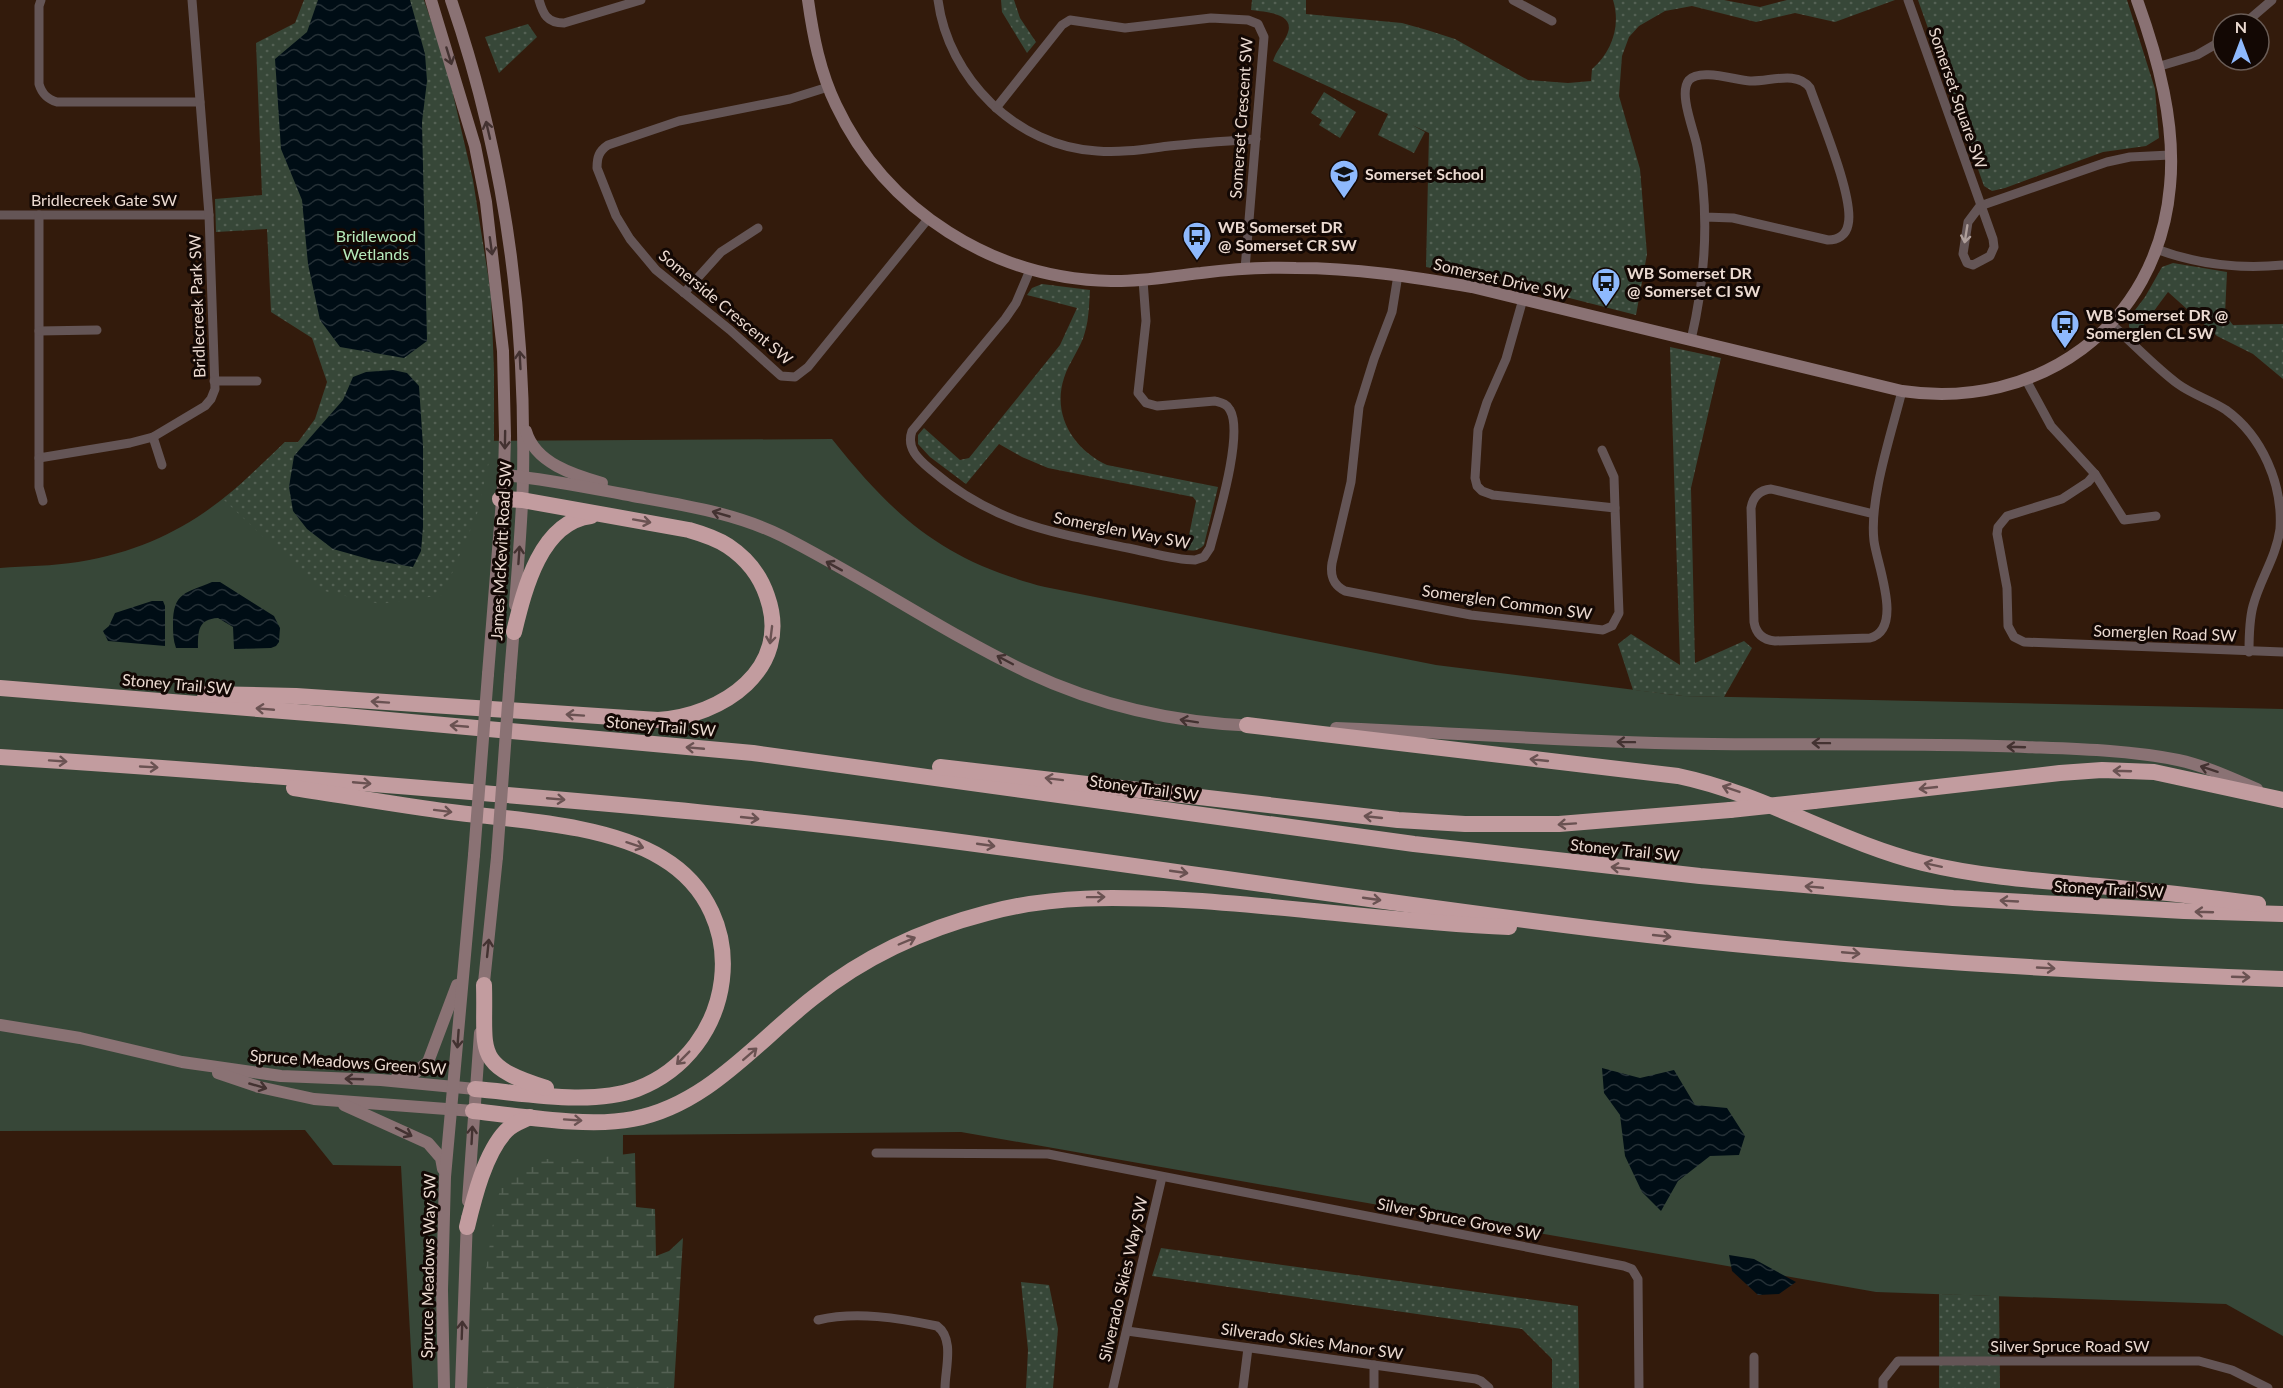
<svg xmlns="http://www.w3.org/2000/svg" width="2283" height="1388" font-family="Lato,sans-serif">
<defs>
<pattern id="wetland-marsh" width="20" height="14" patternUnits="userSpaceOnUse" patternTransform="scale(1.5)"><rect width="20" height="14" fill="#374738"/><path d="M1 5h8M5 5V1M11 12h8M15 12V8" fill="none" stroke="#546154"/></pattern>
<pattern id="park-dots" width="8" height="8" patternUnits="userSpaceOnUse" patternTransform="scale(1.5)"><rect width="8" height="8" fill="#374738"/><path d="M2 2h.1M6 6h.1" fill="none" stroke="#546154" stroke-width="1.8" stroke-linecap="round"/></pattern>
<pattern id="water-waves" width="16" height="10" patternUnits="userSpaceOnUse" patternTransform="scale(1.5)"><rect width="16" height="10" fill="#000d15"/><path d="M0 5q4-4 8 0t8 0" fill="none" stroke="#253036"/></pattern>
</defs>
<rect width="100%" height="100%" fill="#331b0c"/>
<path fill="#374738" d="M832,439C896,519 944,561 1045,587L1436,665L1683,696L2283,709V1336L2226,1304L1876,1292L961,1132L623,1135L622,1388H413L401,1166L333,1165L305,1130L0,1131V568C26,566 53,566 78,562C169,547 222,506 285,442Z"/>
<path fill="url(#wetland-marsh)" d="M635,1153L636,1207L655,1209L656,1256L669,1251L683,1238L674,1388H484L480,1309L495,1210L501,1186L517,1167L542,1159H587Z"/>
<g fill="url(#park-dots)">
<path d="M304,0H424L446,64L473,180L491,294L494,371V440L477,514L443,595L380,604L320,590L224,500L285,442H298L315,419L327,382L312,338L271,312L267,229L216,232L215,199L262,195L256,43L295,23Z"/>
<path d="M1001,0H1014L1020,18L1036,42L1027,53L1002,12Z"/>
<path d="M1252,0H1306V14L1402,23L1427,30L1455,39L1528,80L1568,83L1591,81L1592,69C1612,52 1621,26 1613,0H1724L1760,7L1787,0H1895L1835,22L1795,13L1756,22L1692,6L1665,11L1639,26L1629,37L1622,56L1619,96L1640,169L1647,254L1636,315L1534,289L1426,267L1429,133L1412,125L1425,132L1414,153L1378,135L1388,114L1273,61C1276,51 1283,44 1287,35C1297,13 1265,12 1251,10Z"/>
<path d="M1918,0H2127L2155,89L2159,138L2146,146L2103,152L2005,188L1992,191L1984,186Z"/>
<path d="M528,24L537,37L499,73L485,37Z"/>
<path d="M1324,92L1356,112L1340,138L1319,125L1322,120L1311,113Z"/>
<path d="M2173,263L2227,272L2225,315L2233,325L2283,324V379L2253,354L2217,336L2168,292L2136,335L2129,327V318L2145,297L2162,267Z"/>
<path d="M1042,284L1090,290C1089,304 1089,319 1085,332C1081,348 1069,362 1064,378C1052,415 1073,449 1107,465L1218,487L1204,545C1198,551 1194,551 1186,550L1196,501L1193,497L1048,468L1022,457L999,444L966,484L930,457L918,444V435L924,428L960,460L969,458L1060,345L1077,308L1027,295L1032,288Z"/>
<path d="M1670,347L1721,358L1691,488L1695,663L1744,641L1752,648L1724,697L1683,696L1633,690L1618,644L1631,634L1680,665Z"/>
<path d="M1161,1248L1578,1306L1579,1388H1552V1359L1522,1329L1152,1276Z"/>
<path d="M1021,1282L1049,1285L1058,1329L1053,1388H1026L1028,1350Z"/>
<path d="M1939,1294L1999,1296L2000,1388H1939Z"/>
</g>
<g fill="url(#water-waves)">
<path d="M318,0H410L425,54L427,81L422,122L427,341L404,358L340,347L320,320L308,264L302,200L281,149L275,59L307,32Z"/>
<path d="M393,370L407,373L419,386L423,446V527L421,551L413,567L372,560L333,549L307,529L293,511L289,487L294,456L343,400L353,377L366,372Z"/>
<path d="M212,582H220L274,616L280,628L279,642L276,646L271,648L234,649L233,627L218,618C198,619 198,631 198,648H176C173,640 173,632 173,624C173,592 186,593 212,582Z"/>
<path d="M152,601H163L165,606V646L108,641L103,631L109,626L115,613Z"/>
<path d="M1602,1068L1640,1078L1674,1070L1695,1105L1727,1108L1745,1136L1739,1155L1710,1156L1678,1181L1661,1211L1642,1192L1625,1156L1620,1115L1604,1093Z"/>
<path d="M1729,1255L1754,1259L1796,1282L1779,1294L1758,1295L1732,1271Z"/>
</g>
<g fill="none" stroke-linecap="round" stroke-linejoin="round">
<g stroke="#645556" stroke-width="9">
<path d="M41,0L39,6V84C42,94 47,99 57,102H200"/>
<path d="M539,0C543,14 547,23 564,23L641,0"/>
<path d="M938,0C948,78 1017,147 1097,151C1122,153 1145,149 1169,146C1198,143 1227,141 1256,139"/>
<path d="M1513,0L1552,21"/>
<path d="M1908,0L1993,239L1994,247L1990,256L1973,265L1967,263L1963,254L1968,222L1980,206L2107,162L2130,157L2170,155"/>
<path d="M2244,24L2272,0"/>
<path d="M2157,67L2197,55L2223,40"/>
<path d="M828,87L790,99L679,121L608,145C599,151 597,157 597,168L616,216L630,239L656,270L730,330L781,376L795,377L808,367L928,219"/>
<path d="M996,108L1062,25L1070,20L1125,28L1211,18L1248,20L1258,24L1264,37L1245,269"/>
<path d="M0,215H209"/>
<path d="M39,215V458L130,443L153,437L205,406L211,399L215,389L209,215L192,0"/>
<path d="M2156,249C2196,264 2241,269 2283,265"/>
<path d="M1030,270L1016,303L1005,319L912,431C906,448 918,459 930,469C993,523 1049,532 1128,548C1149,552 1174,560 1195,560L1204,557L1210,548C1217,521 1244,434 1230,410C1227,404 1222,403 1215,401L1157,406L1146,403L1138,393L1146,321L1143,280"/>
<path d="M1398,275L1392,312L1374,359L1359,407L1351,482L1332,563C1330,576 1333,585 1345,591L1471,615L1603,630L1612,626L1619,613L1615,508L1493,495L1482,491L1477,486L1475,478L1478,430L1487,402L1506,359L1523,299"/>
<path d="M684,293L721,252L758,228"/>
<path d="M2110,323C2133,343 2154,366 2178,384C2193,395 2211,400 2226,410C2262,436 2283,484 2280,529C2276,558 2260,579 2253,606C2249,621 2249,637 2249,652"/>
<path d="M39,331L97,330"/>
<path d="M1691,340C1706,276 1710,211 1697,146C1694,130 1678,93 1689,80C1700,68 1735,80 1750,81C1769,82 1797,70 1810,88C1820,117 1855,199 1848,225C1846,235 1838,240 1828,240L1733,218L1705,217"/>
<path d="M2026,380L2051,426L2095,474L2124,520L2156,516"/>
<path d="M214,381H257"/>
<path d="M153,437L162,465"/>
<path d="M1602,450L1614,477L1615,508"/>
<path d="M39,458V487L43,501"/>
<path d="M2095,474L2088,482L2062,499L2007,516L1998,527L1997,534L2007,588L2008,626L2014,637L2024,642L2283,652"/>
<path d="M1874,514L1771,489C1759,490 1753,497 1751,508L1754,622C1756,634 1763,640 1775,641L1870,638C1904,629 1877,565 1874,541C1869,499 1891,435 1902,391"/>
<path d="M876,1153L1048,1154L1624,1266L1632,1269L1638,1279L1639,1388"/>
<path d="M818,1320C856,1311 899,1318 937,1326C955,1339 945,1369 945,1388"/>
<path d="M1127,1331L1476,1379L1481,1381L1489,1388"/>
<path d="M1374,1365V1388"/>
<path d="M1113,1388L1162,1177"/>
<path d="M1243,1388L1248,1348"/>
<path d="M1754,1388V1357"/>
<path d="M1883,1388V1380L1898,1361H2199L2232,1370L2268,1388"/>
</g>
<g stroke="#8a7274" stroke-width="12">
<path d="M431,0L475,146L486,202L503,351L505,436L504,475L488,674"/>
<path d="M451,0C504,154 526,316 523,478C522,521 518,563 515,605"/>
<path d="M808,0C813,36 820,72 836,105C886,211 994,279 1111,281C1141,282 1171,276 1201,273C1233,269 1265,267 1296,268C1356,268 1413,277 1472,287L1902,391C2037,411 2158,327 2170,186C2176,124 2158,58 2137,0"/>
<path d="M526,431C535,463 574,475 602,483"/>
<path d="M504,475C547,479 590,488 633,496C683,505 736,513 782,536C865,578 943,632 1027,672C1099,706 1177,723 1255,726"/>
<path d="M510,676L514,626"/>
<path d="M1336,728C1461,733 1587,743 1713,744C1817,745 1921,743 2025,747C2076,749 2128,750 2178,760C2206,766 2231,778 2257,789"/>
<path d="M483,992L497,857"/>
<path d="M0,1025L80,1038L182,1062L281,1076L381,1080L475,1089"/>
<path d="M218,1073L259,1087L314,1099L473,1111"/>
<path d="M397,1077L412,1075L428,1062L457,985"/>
<path d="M344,1105L428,1143L441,1158L443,1169"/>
<path d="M468,1201L480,1033"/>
<path d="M444,1388L442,1290L445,1177L474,855"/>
<path d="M461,1388L467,1218"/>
</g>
<g stroke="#c29c9f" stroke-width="16">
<path d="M514,632C524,591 540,522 591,516"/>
<path d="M0,688L345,716L753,753L1414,844L1700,876L1953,898L2184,911L2283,914"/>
<path d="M205,694L296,696L658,720C722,716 793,669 767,596C760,575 746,558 728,546C716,538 703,534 689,530L522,500L500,499"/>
<path d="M1247,725L1678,776C1764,794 1839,842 1923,863C1981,877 2041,881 2099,886C2153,891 2205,897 2258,904"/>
<path d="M0,757C157,767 314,779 471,792C625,805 778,818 930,838C1155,867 1379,903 1605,930C1830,957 2057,971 2283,979"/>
<path d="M940,767L1398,820L1465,824H1559L1730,810"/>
<path d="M294,788C347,796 399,805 451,812C515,820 607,824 662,858C756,914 736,1051 637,1089C591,1106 524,1093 475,1089"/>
<path d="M1814,801L2060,773L2102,770L2154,772L2283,800"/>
<path d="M484,985C486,1052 472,1065 546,1088"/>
<path d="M473,1111C521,1116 587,1128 633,1119C708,1105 757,1041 814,997C864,957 925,929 987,913C1053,895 1117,897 1184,900C1293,906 1400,923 1509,927"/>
<path d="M467,1227C474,1198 485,1153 506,1131C512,1124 522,1121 530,1117"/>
</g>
<g stroke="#8a7274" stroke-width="12">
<path d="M474,855L488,674"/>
<path d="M497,857L510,676"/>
</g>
<path stroke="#c29c9f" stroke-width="16" d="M1730,810L1814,801"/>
</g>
<defs><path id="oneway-shaft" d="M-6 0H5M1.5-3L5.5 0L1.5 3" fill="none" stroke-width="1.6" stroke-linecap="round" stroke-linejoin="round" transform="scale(1.5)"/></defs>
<g stroke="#433231">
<use href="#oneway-shaft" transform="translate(449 56) rotate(73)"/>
<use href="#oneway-shaft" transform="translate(488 130) rotate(-103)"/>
<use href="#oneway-shaft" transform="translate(491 246) rotate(82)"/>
<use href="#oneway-shaft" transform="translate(520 360) rotate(-93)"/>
<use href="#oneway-shaft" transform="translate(505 440) rotate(91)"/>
<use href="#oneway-shaft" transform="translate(721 514) rotate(-164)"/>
<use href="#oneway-shaft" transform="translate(519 555) rotate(-86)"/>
<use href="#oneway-shaft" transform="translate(834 566) rotate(-151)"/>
<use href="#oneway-shaft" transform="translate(1005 660) rotate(-152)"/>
<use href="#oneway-shaft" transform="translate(1189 721) rotate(-171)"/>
<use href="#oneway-shaft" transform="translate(1626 742) rotate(-179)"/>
<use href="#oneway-shaft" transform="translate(1821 743) rotate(-179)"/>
<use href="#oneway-shaft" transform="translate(2016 747) rotate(-178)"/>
<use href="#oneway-shaft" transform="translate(2209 769) rotate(-162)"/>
<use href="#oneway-shaft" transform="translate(488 948) rotate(-84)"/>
<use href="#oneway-shaft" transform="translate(458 1039) rotate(94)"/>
<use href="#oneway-shaft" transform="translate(354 1079) rotate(-178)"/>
<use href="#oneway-shaft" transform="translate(258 1086) rotate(16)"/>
<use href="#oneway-shaft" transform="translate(404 1132) rotate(27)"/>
<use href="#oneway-shaft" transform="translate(472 1135) rotate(-87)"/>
<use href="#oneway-shaft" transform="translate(462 1330) rotate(-88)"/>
</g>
<use stroke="#ae9e9a" href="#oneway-shaft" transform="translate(1966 234) rotate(99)"/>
<g stroke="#6a5252">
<use href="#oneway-shaft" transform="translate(642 521) rotate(10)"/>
<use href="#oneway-shaft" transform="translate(771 635) rotate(97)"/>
<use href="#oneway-shaft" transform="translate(380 702) rotate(-176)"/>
<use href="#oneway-shaft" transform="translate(265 709) rotate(-175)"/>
<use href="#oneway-shaft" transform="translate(575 715) rotate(-176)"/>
<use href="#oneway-shaft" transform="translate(459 726) rotate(-175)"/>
<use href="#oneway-shaft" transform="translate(695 748) rotate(-175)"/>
<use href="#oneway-shaft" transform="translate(1539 760) rotate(-174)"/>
<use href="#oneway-shaft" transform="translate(58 761) rotate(4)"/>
<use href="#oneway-shaft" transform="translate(149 767) rotate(3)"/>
<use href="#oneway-shaft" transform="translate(2122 771) rotate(-178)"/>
<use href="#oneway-shaft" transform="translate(1054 779) rotate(-173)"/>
<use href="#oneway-shaft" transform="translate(362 783) rotate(5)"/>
<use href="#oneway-shaft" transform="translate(1928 788) rotate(174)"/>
<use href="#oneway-shaft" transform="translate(1731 789) rotate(-161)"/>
<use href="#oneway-shaft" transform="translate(556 799) rotate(5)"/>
<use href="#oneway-shaft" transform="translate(443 811) rotate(7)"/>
<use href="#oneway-shaft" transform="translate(1373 817) rotate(-174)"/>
<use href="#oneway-shaft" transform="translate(750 818) rotate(6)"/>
<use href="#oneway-shaft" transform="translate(1567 824) rotate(176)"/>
<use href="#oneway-shaft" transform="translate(635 845) rotate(18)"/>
<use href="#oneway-shaft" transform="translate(986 845) rotate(8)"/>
<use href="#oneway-shaft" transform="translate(1933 865) rotate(-168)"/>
<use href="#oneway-shaft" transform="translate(1620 868) rotate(-174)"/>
<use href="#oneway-shaft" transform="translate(1179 872) rotate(8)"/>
<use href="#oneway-shaft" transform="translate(1814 887) rotate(-175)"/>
<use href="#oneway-shaft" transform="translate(1096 897) rotate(-1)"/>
<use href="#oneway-shaft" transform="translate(1372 899) rotate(8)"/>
<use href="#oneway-shaft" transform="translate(2009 901) rotate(-177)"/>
<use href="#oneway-shaft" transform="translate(2204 912) rotate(-178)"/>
<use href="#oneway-shaft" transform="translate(1662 936) rotate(6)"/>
<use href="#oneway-shaft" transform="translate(907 941) rotate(-23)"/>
<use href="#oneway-shaft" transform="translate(1851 953) rotate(5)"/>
<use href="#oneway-shaft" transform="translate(2046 968) rotate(3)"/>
<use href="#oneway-shaft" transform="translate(2241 977) rotate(2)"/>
<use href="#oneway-shaft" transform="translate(750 1054) rotate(-41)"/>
<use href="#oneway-shaft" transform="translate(683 1058) rotate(135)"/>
<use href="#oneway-shaft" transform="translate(573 1120) rotate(4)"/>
</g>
<defs>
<g id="school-pin" transform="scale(1.5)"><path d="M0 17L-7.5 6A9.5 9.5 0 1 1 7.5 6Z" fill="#8eb9fd" stroke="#130804"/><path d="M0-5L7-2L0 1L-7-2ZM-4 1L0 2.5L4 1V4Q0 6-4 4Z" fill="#111"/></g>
<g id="bus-pin" transform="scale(1.5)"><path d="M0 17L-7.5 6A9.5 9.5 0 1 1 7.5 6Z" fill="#8eb9fd" stroke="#130804"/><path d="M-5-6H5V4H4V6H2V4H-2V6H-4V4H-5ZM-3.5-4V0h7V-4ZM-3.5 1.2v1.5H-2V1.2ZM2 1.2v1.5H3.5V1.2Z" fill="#111"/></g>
</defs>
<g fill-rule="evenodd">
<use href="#school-pin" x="1344" y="174"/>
<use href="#bus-pin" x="1197" y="236"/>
<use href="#bus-pin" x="1606" y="282"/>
<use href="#bus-pin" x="2065" y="324"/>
</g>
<g text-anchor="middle" stroke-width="6" stroke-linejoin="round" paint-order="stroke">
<g font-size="16" fill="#ebdad1" stroke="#130804">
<text transform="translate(1958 98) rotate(71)" y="6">Somerset Square SW</text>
<text transform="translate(1241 118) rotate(-86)" y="6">Somerset Crescent SW</text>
<text x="104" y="206">Bridlecreek Gate SW</text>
<text transform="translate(1501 279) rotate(13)" y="6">Somerset Drive SW</text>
<text transform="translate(197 306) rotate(-92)" y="6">Bridlecreek Park SW</text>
<text transform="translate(726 307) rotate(40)" y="6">Somerside Crescent SW</text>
<text transform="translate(1122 530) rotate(11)" y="6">Somerglen Way SW</text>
<text transform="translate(501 551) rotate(-87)" y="6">James McKevitt Road SW</text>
<text transform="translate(1507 602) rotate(8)" y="6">Somerglen Common SW</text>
<text transform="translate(2165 633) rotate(2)" y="6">Somerglen Road SW</text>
<text transform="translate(177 684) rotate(5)" y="6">Stoney Trail SW</text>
<text transform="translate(661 726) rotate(5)" y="6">Stoney Trail SW</text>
<text transform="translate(1144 788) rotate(8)" y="6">Stoney Trail SW</text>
<text transform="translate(1625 850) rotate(6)" y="6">Stoney Trail SW</text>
<text transform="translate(2109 889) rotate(3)" y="6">Stoney Trail SW</text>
<text transform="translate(348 1062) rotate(4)" y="6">Spruce Meadows Green SW</text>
<text transform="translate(1459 1219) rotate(11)" y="6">Silver Spruce Grove SW</text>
<text transform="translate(428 1266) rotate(-89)" y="6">Spruce Meadows Way SW</text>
<text transform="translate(1123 1279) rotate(-77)" y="6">Silverado Skies Way SW</text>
<text transform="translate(1312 1341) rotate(8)" y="6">Silverado Skies Manor SW</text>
<text x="2070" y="1352">Silver Spruce Road SW</text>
</g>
<g font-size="16" font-weight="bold" fill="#ebdad1" stroke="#130804" text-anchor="start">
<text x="1365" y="180">Somerset School</text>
<text x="1218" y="233">WB Somerset DR<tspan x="1218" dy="18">@ Somerset CR SW</tspan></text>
<text x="1627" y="279">WB Somerset DR<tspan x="1627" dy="18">@ Somerset CI SW</tspan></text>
<text x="2086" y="321">WB Somerset DR @<tspan x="2086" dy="18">Somerglen CL SW</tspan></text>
</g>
<g font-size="16" fill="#b6eabb" stroke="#130804">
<text x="376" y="242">Bridlewood<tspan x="376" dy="18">Wetlands</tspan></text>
</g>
</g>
<g transform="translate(2241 42)"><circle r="28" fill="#130804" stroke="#695c56" stroke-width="1.5"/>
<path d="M0-4.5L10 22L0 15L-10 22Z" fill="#8eb9fd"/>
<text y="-9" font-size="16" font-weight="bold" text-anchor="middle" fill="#ebdad1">N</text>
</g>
</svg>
